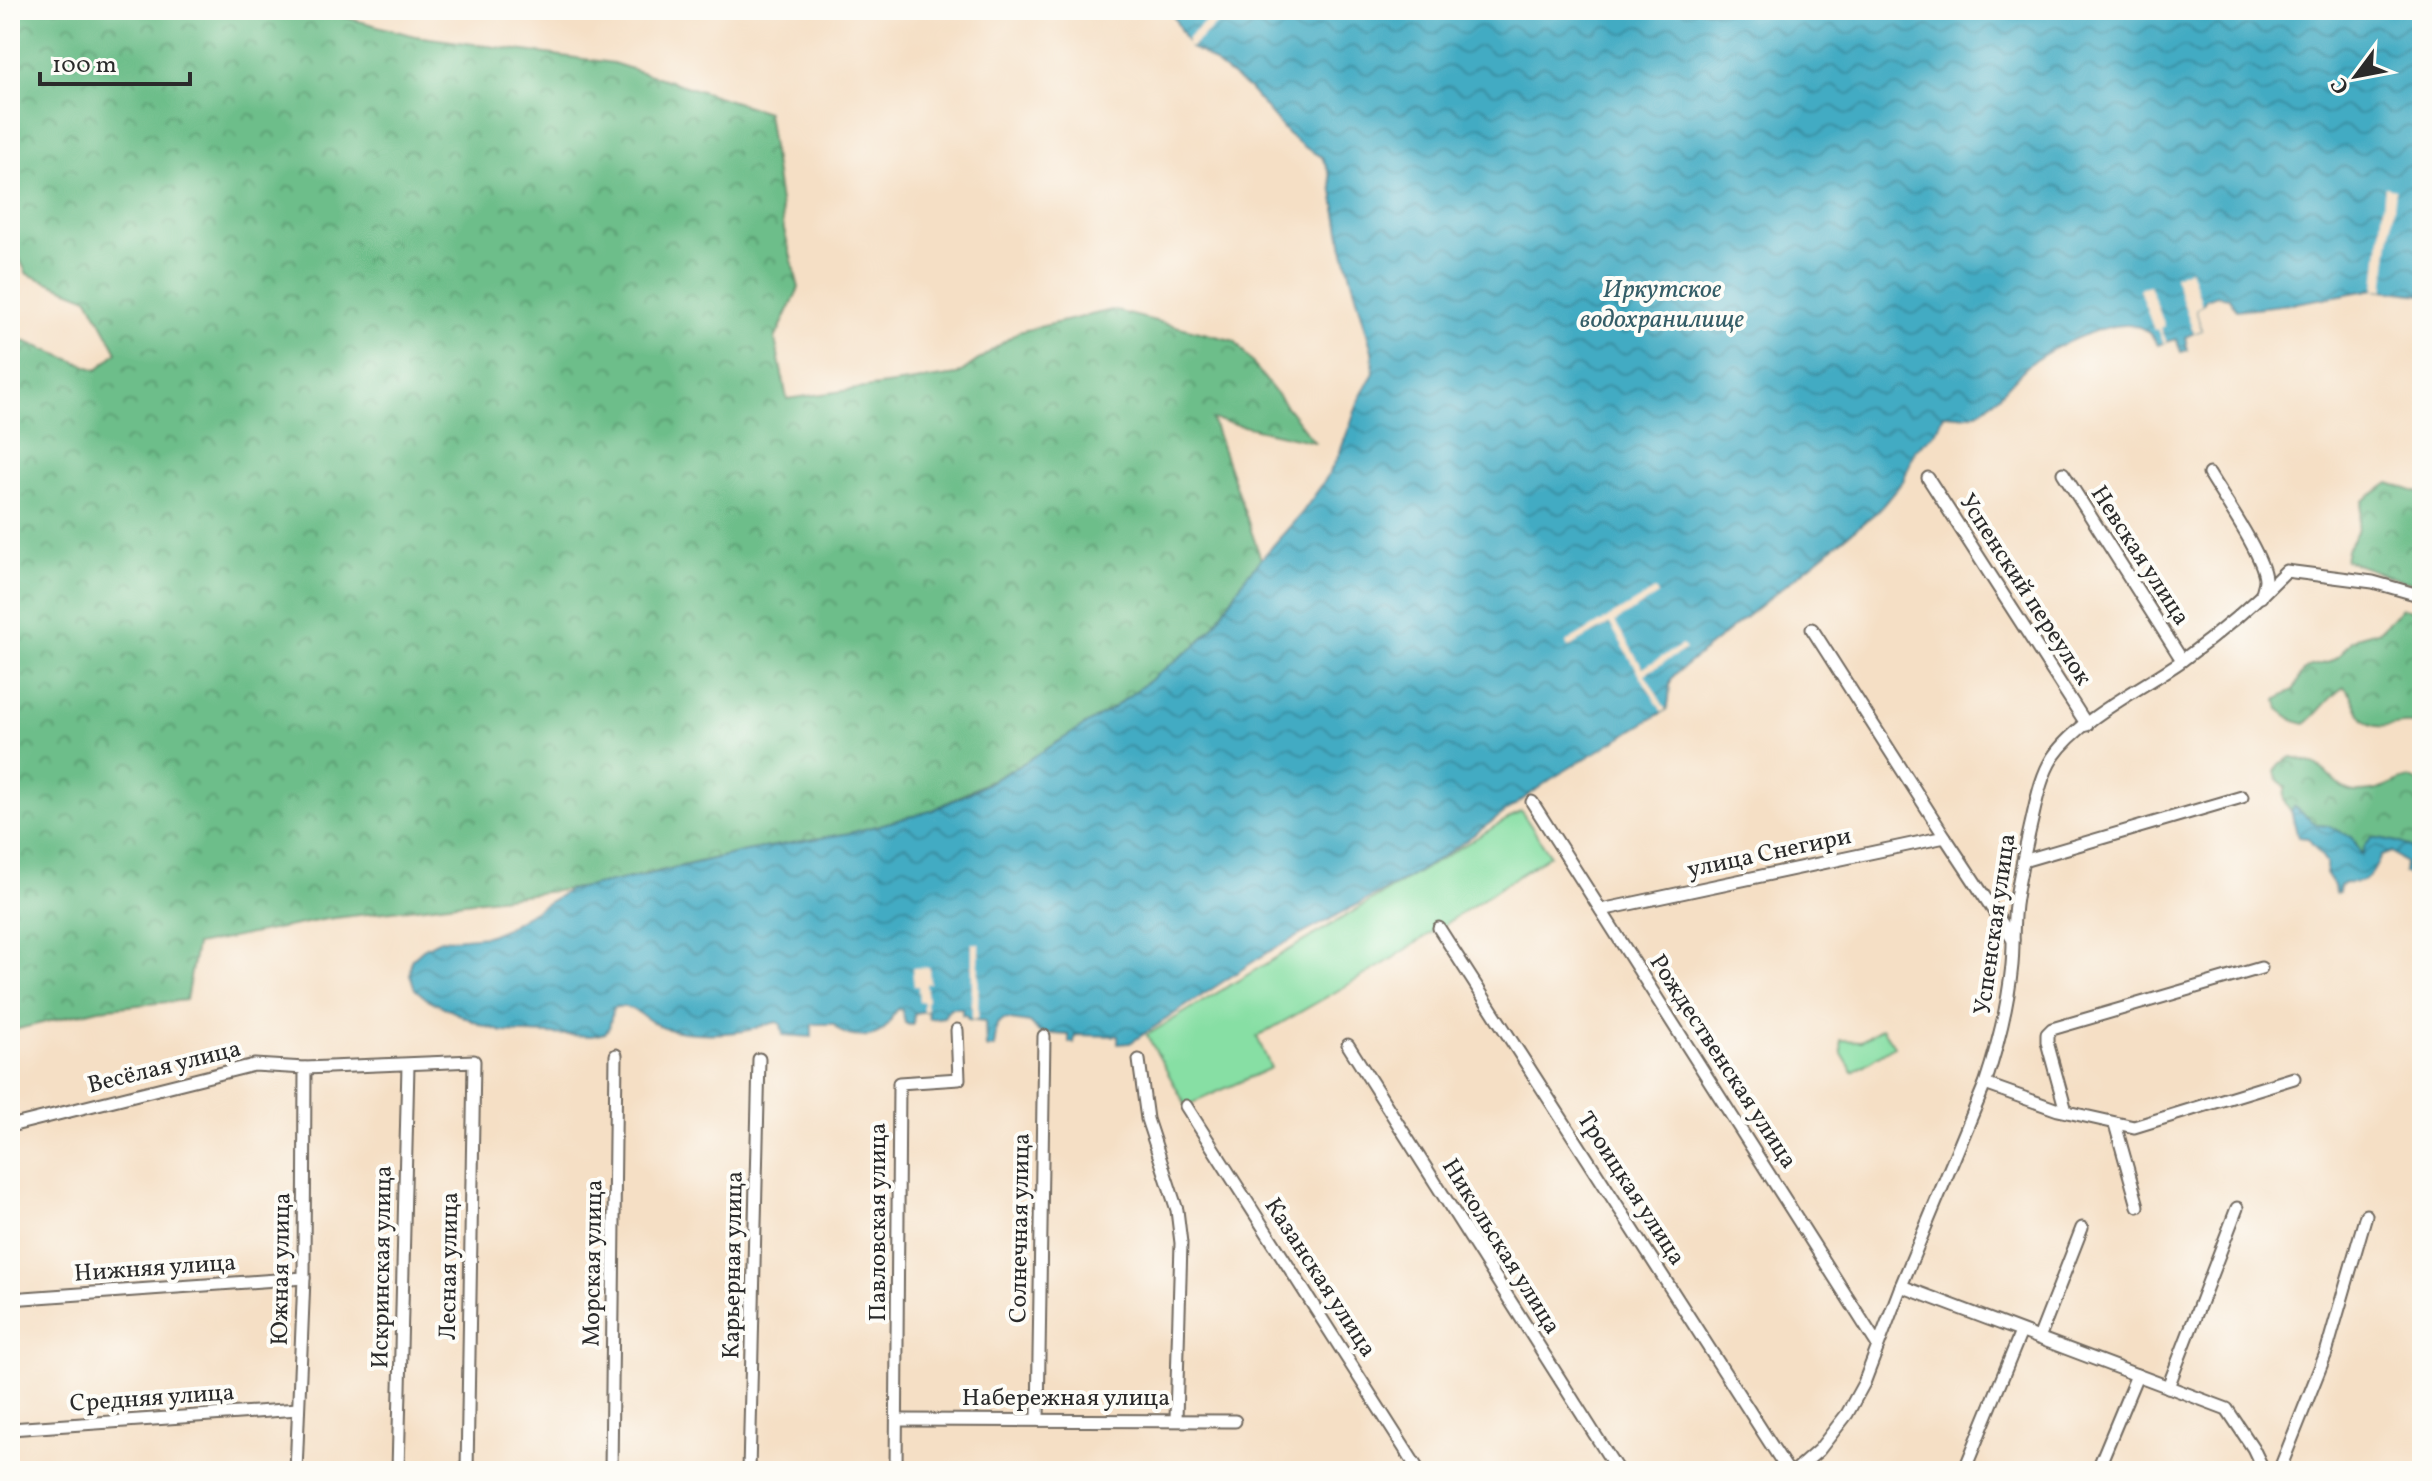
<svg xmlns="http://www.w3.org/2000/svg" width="2432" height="1481" font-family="Vollkorn,serif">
<defs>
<pattern id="forest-crowns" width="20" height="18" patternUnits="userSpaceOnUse" patternTransform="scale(2)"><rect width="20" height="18" fill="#6dbe8a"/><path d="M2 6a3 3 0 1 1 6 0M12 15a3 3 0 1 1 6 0" fill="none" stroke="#5a9b71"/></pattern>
<pattern id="water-waves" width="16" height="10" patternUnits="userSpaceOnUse" patternTransform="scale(2)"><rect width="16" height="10" fill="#43abc3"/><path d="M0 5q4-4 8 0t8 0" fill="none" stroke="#388b9f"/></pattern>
</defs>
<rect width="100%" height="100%" fill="#fdfcf7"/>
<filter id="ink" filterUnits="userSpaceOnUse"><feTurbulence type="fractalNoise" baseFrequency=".0125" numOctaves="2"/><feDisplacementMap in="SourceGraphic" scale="16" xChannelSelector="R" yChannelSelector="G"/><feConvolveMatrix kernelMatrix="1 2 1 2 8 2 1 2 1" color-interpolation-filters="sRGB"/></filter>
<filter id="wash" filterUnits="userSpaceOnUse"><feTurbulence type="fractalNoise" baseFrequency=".006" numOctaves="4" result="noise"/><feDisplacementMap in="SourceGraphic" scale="32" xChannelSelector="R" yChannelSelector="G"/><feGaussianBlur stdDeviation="1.8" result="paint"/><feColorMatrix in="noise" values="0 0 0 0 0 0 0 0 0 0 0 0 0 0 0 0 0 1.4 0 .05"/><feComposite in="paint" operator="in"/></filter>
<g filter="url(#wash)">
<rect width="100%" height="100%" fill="#f5dfc5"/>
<g fill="#87dfa4" stroke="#598568" stroke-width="2">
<path d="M1521,811L1550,855L1384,964L1257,1037L1271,1068L1186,1106L1147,1035Z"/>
<path d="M1882,1028L1894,1046L1853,1072L1842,1054L1841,1040L1861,1041Z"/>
</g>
<g fill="url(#forest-crowns)" stroke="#4c745a" stroke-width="2">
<path d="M10,10H307L340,16L415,36L613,63L767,112L784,230L799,288L775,339L787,399L957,375L1018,332L1112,310L1235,341L1314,442L1212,419L1261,559L1246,576L1214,626L1195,646L1113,708L1017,767L931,811L850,833L746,851L595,886L327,919L196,945L186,1000L99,1009L10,1031V338H16L97,370L117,352L88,298L27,274L10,240Z"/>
<path d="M2389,483L2419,493L2422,491V584L2402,581L2345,560L2347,549L2357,532L2363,501Z"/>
<path d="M2402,608L2422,611V728C2406,717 2387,732 2370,724C2355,716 2357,696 2344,687C2328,697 2320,713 2305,724L2295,721L2279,709L2277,700L2294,689L2303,671L2311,666L2330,662L2339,656L2351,641L2360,636L2380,630Z"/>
<path d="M2292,757C2302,759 2313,762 2322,769C2334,778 2340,792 2358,792C2366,792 2375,791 2383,788C2398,783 2408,771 2422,785V867C2415,842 2394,841 2372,837L2363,856L2352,837L2328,826L2317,825L2294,807L2291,811C2284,803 2282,798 2286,787L2278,780L2275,772L2279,764Z"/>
</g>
<g fill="url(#water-waves)" stroke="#376b77" stroke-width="2">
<path d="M1170,10H2422V295L2375,289L2290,304L2236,310L2229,297L2217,295L2206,299L2202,305L2195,309L2201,330L2185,337L2188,350L2181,352L2176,339L2158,345C2153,336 2146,328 2135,326C2108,320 2053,347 2031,363C2013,377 1995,405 1975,413C1964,418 1955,414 1944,414L1937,431L1915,450L1903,481L1879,510L1675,674C1665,684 1673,698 1666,710L1551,779L1458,846L1410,877L1268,952L1130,1043L1118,1044V1036L1075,1035L1074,1043H1069V1035L1040,1033L1030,1023L1004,1019L997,1024L994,1048H986L985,1021L968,1019L966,1015H962V1008H950L944,1017L929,1019L927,1011L914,1013L913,1024L909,1025L905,1023L902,1010L897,1009C892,1014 891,1021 887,1026C874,1041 844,1040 834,1024H812V1037L783,1035L781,1024L777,1022C768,1024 761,1026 753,1029C730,1035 687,1035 664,1028C644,1021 635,1002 613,1008L609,1028L605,1033L592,1036L503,1032L481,1025L427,999L415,989L410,974L411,960L423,949L440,940L487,936L504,929L569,890L637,877L746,851L850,833L931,811L969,793L1017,767L1113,708L1195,646L1214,626L1246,576L1301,514L1324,482L1338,457L1362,393L1374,373L1372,351L1343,248L1330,175L1322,157L1304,147L1288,134L1249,89L1202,53L1190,48Z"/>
<path d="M2294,807L2317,825L2328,826L2352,837L2362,855L2365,845L2372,837C2396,842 2420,841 2422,873L2415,875L2404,873L2405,863L2392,852L2381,856C2374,869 2371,882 2353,883C2341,884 2350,881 2340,886L2339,892L2335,893L2334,886L2326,874V863L2308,838L2298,837L2291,811Z"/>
</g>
<g fill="#f5dfc5">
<path d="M1214,13L1220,19L1217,24L1190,48L1186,44L1188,38Z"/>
<path d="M2385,187L2396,189L2384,290L2375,289Z"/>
<path d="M2190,269L2202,305L2195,309L2201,330L2194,333L2174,276Z"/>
<path d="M2149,285L2165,326L2161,328L2167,343L2164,344L2158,329L2154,330L2139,289Z"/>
<path d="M1655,590L1658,595L1615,622L1643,668L1682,645L1686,649L1645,674L1666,710L1662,712L1610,624L1568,648L1566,643Z"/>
<path d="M972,943L979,944L978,1019H972Z"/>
<path d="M929,967L930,983L926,984L928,1001L926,1002L927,1011H923V1002H919L918,986H914L912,968Z"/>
</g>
</g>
<g filter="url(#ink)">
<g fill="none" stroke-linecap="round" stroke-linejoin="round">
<g stroke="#726a61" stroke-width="15">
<g id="minor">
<path d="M2063,473L2182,660"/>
<path d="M2209,474C2222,496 2264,556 2265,579C2265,585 2262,591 2261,597"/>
<path d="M1928,478L2087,725"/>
<path d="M1812,629L1945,837"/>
<path d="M1532,802L1877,1344"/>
<path d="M2023,861L2242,797"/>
<path d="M1601,910L1945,837L2013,940"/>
<path d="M1439,928L1788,1471"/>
<path d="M1348,1045L1618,1471"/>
<path d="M1139,1060L1147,1119L1177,1210L1181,1243L1176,1419"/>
<path d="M1985,1084L2058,1110L2134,1127L2294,1078"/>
<path d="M1186,1106L1419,1471"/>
<path d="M2066,1111L2047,1042V1034L2052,1029L2261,968"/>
<path d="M2115,1124L2138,1206"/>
<path d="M10,1126L254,1065L305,1068L474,1061L467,1471"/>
<path d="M1901,1286L2227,1409L2253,1448L2264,1471"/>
<path d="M10,1299L304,1278"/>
<path d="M2039,1338L2082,1228"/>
<path d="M2168,1387L2237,1208"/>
<path d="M1038,1419L1044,1036"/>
<path d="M898,1420L1235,1421"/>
<path d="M10,1429L298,1409"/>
<path d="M296,1471L304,1278L305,1068"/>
<path d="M398,1471L408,1065"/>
<path d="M611,1471L616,1055"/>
<path d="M749,1471L759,1059"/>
<path d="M896,1471L899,1083L959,1079L957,1030"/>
<path d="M1795,1471L1819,1450L1847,1414L1864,1383L1901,1286L1985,1084C1998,1045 2008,1006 2012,965C2014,943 2012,920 2016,898C2020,872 2026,846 2032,820C2037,798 2041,776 2053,757C2079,719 2141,689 2180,662C2216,636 2255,603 2286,571L2373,582L2422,596"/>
<path d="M1964,1471L2021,1332"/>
<path d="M2097,1471L2137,1375"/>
<path d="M2279,1471L2326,1353L2366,1215"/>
</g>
</g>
<use href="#minor" stroke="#fff" stroke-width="11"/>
</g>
</g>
<g text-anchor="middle" stroke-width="8" stroke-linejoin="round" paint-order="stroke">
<g font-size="24" fill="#2b2b2b" stroke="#fdfcf7">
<text transform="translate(2141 555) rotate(57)" y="8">Невская улица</text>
<text transform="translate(2026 589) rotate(57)" y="8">Успенский переулок</text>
<text transform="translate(1769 852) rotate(-12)" y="8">улица Снегири</text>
<text transform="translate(1994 924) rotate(-82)" y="8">Успенская улица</text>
<text transform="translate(1724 1061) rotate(57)" y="8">Рождественская улица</text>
<text transform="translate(164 1066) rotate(-14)" y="8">Весёлая улица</text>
<text transform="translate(1632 1188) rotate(57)" y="8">Троицкая улица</text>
<text transform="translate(877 1222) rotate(-90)" y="8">Павловская улица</text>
<text transform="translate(1019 1228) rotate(-89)" y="8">Солнечная улица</text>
<text transform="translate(1502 1246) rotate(58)" y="8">Никольская улица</text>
<text transform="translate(592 1263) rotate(-89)" y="8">Морская улица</text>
<text transform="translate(732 1265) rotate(-89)" y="8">Карьерная улица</text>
<text transform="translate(448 1266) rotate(-89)" y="8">Лесная улица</text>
<text transform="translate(155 1267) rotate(-4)" y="8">Нижняя улица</text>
<text transform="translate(381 1267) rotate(-89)" y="8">Искринская улица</text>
<text transform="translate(280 1269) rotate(-89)" y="8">Южная улица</text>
<text transform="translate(1321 1277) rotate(57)" y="8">Казанская улица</text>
<text transform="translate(152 1397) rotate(-4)" y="8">Средняя улица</text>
<text x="1066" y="1405">Набережная улица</text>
</g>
<g font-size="26" font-style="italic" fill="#355e68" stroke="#fdfcf7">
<text x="1662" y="297">Иркутское<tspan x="1662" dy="30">водохранилище</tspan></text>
</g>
</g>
<rect width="2432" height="1481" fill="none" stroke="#fdfcf7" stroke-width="40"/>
<g transform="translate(2356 76) rotate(238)" stroke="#fdfcf7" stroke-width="6" paint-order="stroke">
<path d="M0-6L14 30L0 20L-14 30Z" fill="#2b2b2b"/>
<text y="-12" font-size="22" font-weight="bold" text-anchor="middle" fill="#2b2b2b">С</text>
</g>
<path d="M40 72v12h150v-12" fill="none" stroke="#2b2b2b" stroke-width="4"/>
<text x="52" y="72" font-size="24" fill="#2b2b2b" stroke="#fdfcf7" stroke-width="6" paint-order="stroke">100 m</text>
</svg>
